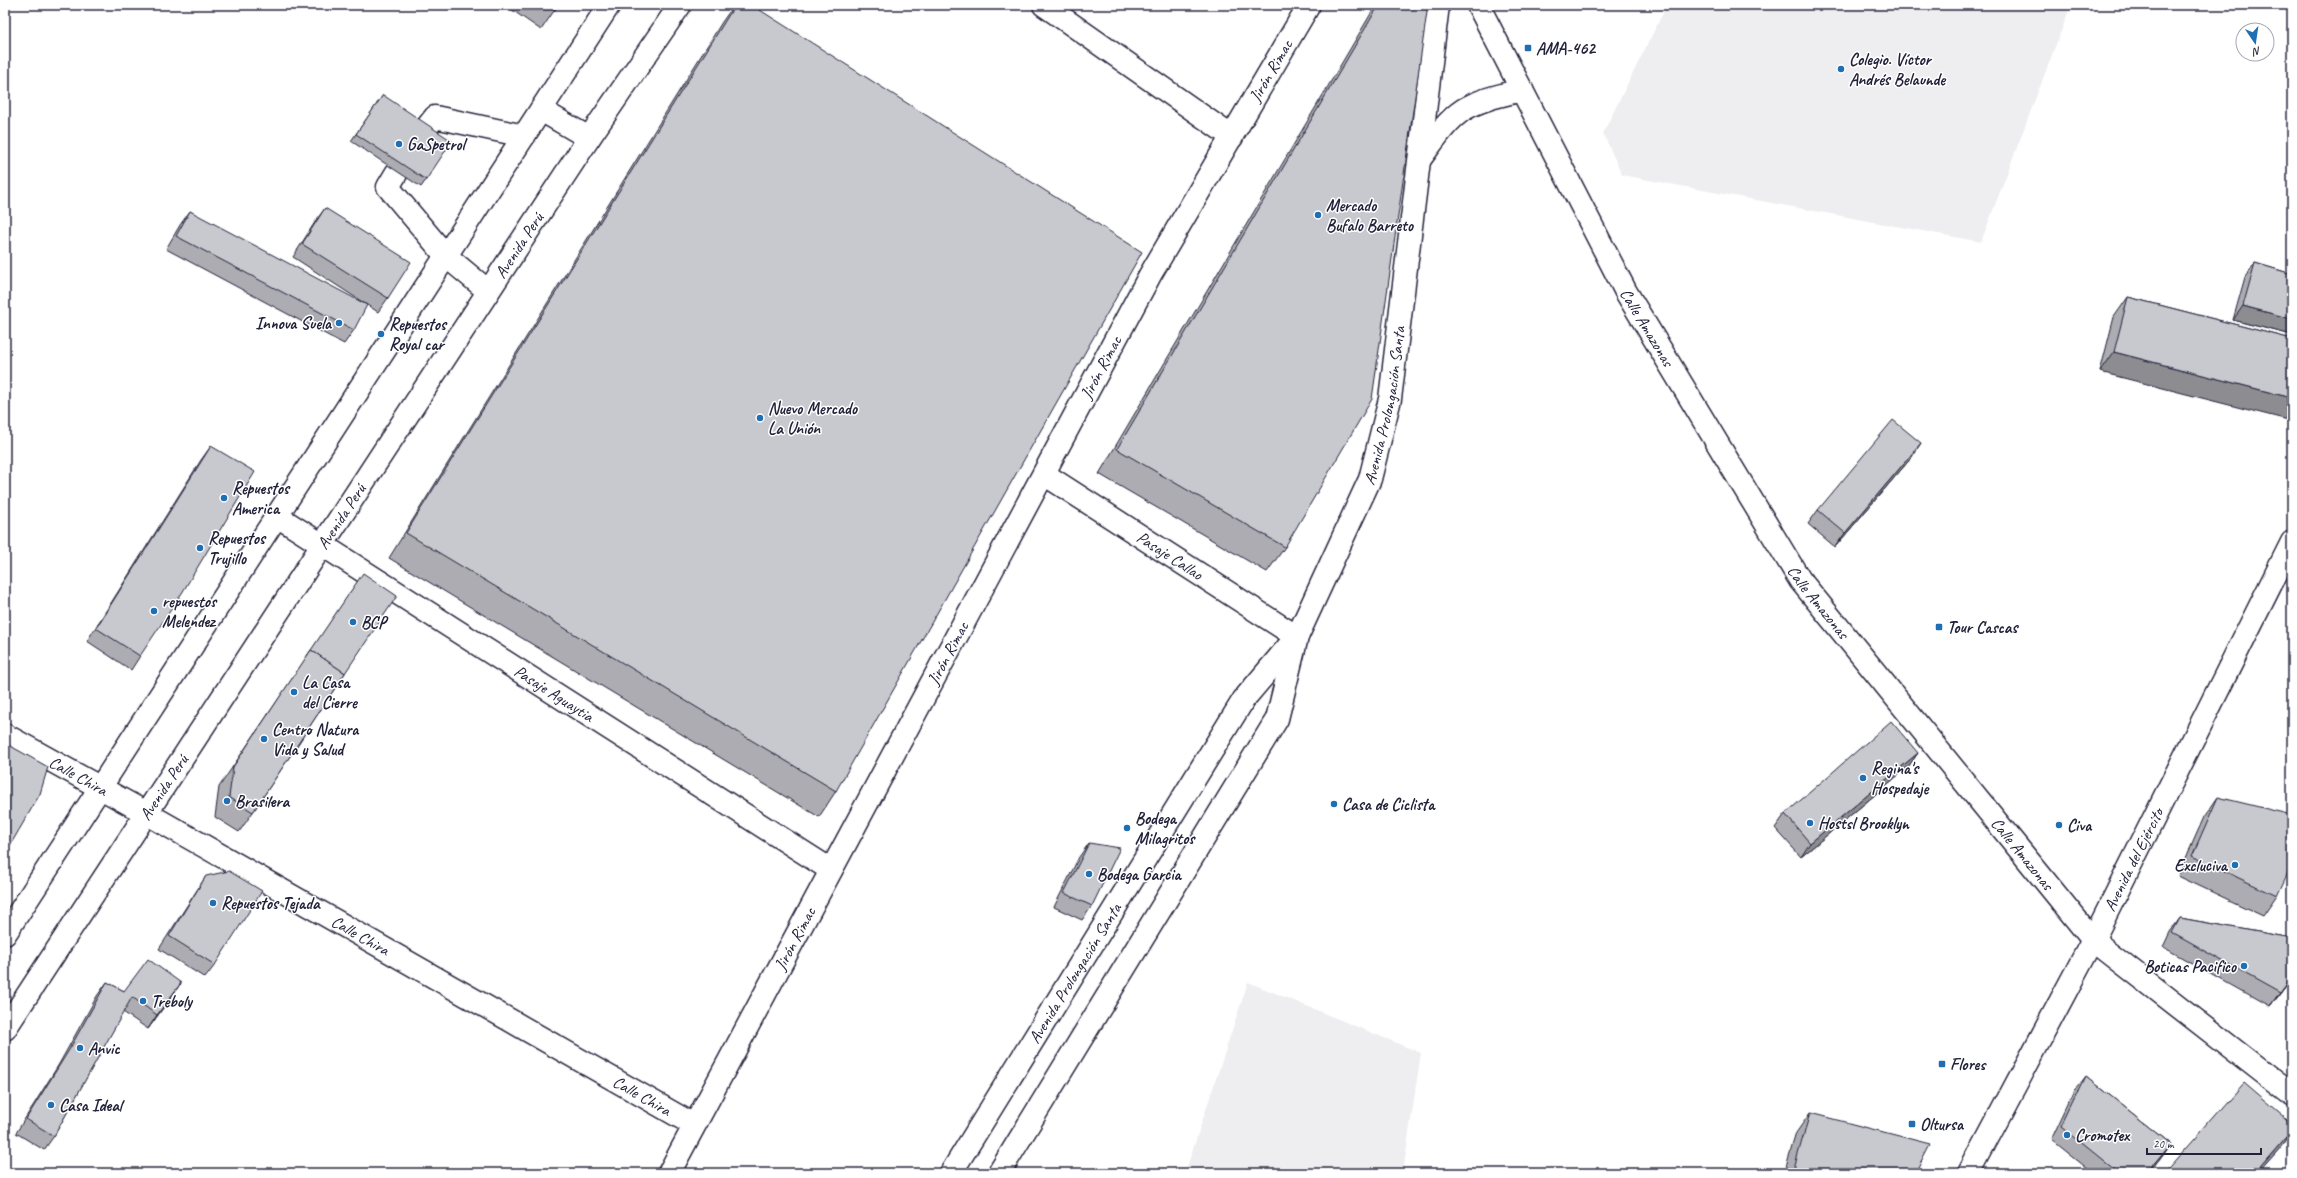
<svg xmlns="http://www.w3.org/2000/svg" width="2297" height="1178" font-family="Caveat,sans-serif">
<rect width="100%" height="100%" fill="#fff"/>
<filter id="ink" filterUnits="userSpaceOnUse"><feTurbulence type="fractalNoise" baseFrequency=".025" numOctaves="2"/><feDisplacementMap in="SourceGraphic" scale="8" xChannelSelector="R" yChannelSelector="G"/><feConvolveMatrix kernelMatrix="1 2 1 2 8 2 1 2 1" color-interpolation-filters="sRGB"/></filter>
<g filter="url(#ink)">
<g fill="#eeeef1">
<path d="M1667,5H2071L1981,242L1622,175L1603,133Z"/>
<path d="M1248,982L1421,1053L1403,1173H1185Z"/>
</g>
<g fill="none" stroke-linecap="round" stroke-linejoin="round">
<g stroke="#22223b" stroke-width="25">
<g id="minor">
<path d="M1044,5L1232,137"/>
<path id="s1" d="M1478,5L1626,292L1800,580L2093,940L2292,1095"/>
<path d="M541,110L589,138"/>
<path d="M423,132L435,117L524,136"/>
<path d="M1420,159C1432,143 1446,121 1463,110C1481,99 1502,95 1522,90"/>
<path d="M397,172L388,187L446,256L488,291"/>
<path id="s2" d="M1044,474L1297,637"/>
<path id="s3" d="M277,516L831,870"/>
<path id="s4" d="M5,735L146,813L694,1125"/>
<path id="s5" d="M669,1173L1150,275L1309,5"/>
<path id="s6" d="M951,1173L1244,699L1293,641"/>
<path id="s7" d="M999,1173L1277,719L1297,637L1370,479L1390,399L1438,5"/>
<path id="s8" d="M1969,1173L2093,940L2292,542"/>
</g>
</g>
<g stroke="#22223b" stroke-width="25">
<g id="major">
<path d="M5,934L609,5"/>
<path id="s9" d="M5,1029L589,138L680,5"/>
</g>
</g>
<use href="#minor" stroke="#fff" stroke-width="22"/>
<use href="#major" stroke="#fff" stroke-width="22"/>
</g>
<g fill="#acacb2" stroke="#22223b">
<path d="M505,5H558L541,30Z"/>
<path d="M734,5H752L836,791L819,817L389,558L722,22Z"/>
<path d="M1376,5H1428L1285,547L1267,572L1099,474Z"/>
<path d="M383,95L426,180L421,187L351,141Z"/>
<path d="M325,208L388,298L378,312L293,257L315,222Z"/>
<path d="M190,211L354,330L344,344L166,249L180,225Z"/>
<path d="M2255,263L2292,274V335L2233,320L2245,277Z"/>
<path d="M2128,297L2292,339L2100,372L2114,317Z"/>
<path d="M211,446L140,656L131,670L87,641L201,460Z"/>
<path d="M1912,457L1835,547L1808,524L1818,510Z"/>
<path d="M354,587L345,673L253,812L239,832L215,817L219,787Z"/>
<path d="M1918,753L1908,767L1801,857L1775,828L1785,814Z"/>
<path d="M2218,797L2277,896L2263,916L2178,876L2204,817Z"/>
<path d="M1089,843L1092,906L1082,920L1054,907L1079,857Z"/>
<path d="M206,876L215,965L205,978L159,949L197,890Z"/>
<path d="M2180,918L2292,938V978L2270,1007L2163,947L2170,932Z"/>
<path d="M107,982L124,991L181,983L148,1029L123,1012L54,1136L44,1150L16,1133L59,1064L97,996Z"/>
<path d="M2086,1076L2171,1144L2161,1158L2149,1173H2093L2052,1140L2076,1089Z"/>
<path d="M1810,1113L1915,1173H1784L1796,1133Z"/>
</g>
<g fill="#8c8c91" stroke="#22223b">
<path d="M2243,306L2292,319V335L2233,320Z"/>
<path d="M2114,352L2292,398V421L2100,372Z"/>
<path d="M1921,443L1912,457L1835,547L1845,533Z"/>
<path d="M1918,753L1908,767L1801,857L1810,843Z"/>
<path d="M2292,977V978L2270,1007L2280,993Z"/>
<path d="M181,983L171,997L148,1029L157,1015Z"/>
<path d="M2292,1129L2281,1146L2257,1173H2254Z"/>
<path d="M2171,1144L2161,1158L2149,1173H2147Z"/>
<path d="M1794,1168L1812,1173H1790Z"/>
</g>
<g fill="#c8c8cf" stroke="#22223b">
<path d="M548,5H558L555,10Z"/>
<path d="M735,5H752L1142,252L836,791L406,533Z"/>
<path d="M1379,5H1428L1372,399L1285,547L1117,449Z"/>
<path d="M383,95L452,141L426,180L356,134Z"/>
<path d="M325,208L411,262L388,298L302,244Z"/>
<path d="M190,211L367,305L354,330L176,236Z"/>
<path d="M2255,263L2292,274V319L2243,306Z"/>
<path d="M2128,297L2292,339V398L2114,352Z"/>
<path d="M1893,420L1921,443L1845,533L1818,510Z"/>
<path d="M211,446L255,472L182,593L140,656L96,628Z"/>
<path d="M363,573L397,596L345,673L311,650L307,656Z"/>
<path d="M311,650L345,673L253,812L229,797L233,767Z"/>
<path d="M1891,721L1918,753L1810,843L1785,814Z"/>
<path d="M5,743L48,767L40,794L5,854Z"/>
<path d="M2218,797L2292,815V864L2277,896L2192,856Z"/>
<path d="M1089,843L1120,848L1092,906L1064,893Z"/>
<path d="M229,871L262,891L215,965L169,936L206,876Z"/>
<path d="M2180,918L2292,938V977L2280,993L2172,933Z"/>
<path d="M148,959L181,983L157,1015L132,997L54,1136L26,1119L69,1050L107,982L124,991Z"/>
<path d="M2086,1076L2171,1144L2147,1173H2120L2062,1126Z"/>
<path d="M2244,1083L2292,1124V1129L2254,1173H2165Z"/>
<path d="M1810,1113L1930,1144L1915,1173H1812L1794,1168Z"/>
</g>
</g>
<g fill="#1f6fb2" stroke="#fff" stroke-width="1.5">
<rect x="1524" y="44" width="8" height="8" rx="2"/>
<circle cx="1841" cy="69" r="4"/>
<circle cx="399" cy="144" r="4"/>
<circle cx="1318" cy="215" r="4"/>
<circle cx="339" cy="323" r="4"/>
<circle cx="381" cy="334" r="4"/>
<circle cx="760" cy="418" r="4"/>
<circle cx="224" cy="498" r="4"/>
<circle cx="200" cy="548" r="4"/>
<circle cx="154" cy="611" r="4"/>
<circle cx="353" cy="622" r="4"/>
<rect x="1935" y="623" width="8" height="8" rx="2"/>
<circle cx="294" cy="692" r="4"/>
<circle cx="264" cy="739" r="4"/>
<circle cx="1863" cy="778" r="4"/>
<circle cx="227" cy="801" r="4"/>
<circle cx="1334" cy="804" r="4"/>
<circle cx="1810" cy="823" r="4"/>
<circle cx="2059" cy="825" r="4"/>
<circle cx="1127" cy="828" r="4"/>
<circle cx="2235" cy="865" r="4"/>
<circle cx="1089" cy="874" r="4"/>
<circle cx="213" cy="903" r="4"/>
<circle cx="2244" cy="966" r="4"/>
<circle cx="143" cy="1001" r="4"/>
<circle cx="80" cy="1048" r="4"/>
<rect x="1938" y="1060" width="8" height="8" rx="2"/>
<circle cx="51" cy="1105" r="4"/>
<rect x="1908" y="1120" width="8" height="8" rx="2"/>
<circle cx="2067" cy="1135" r="4"/>
</g>
<g text-anchor="middle" stroke-width="3" stroke-linejoin="round" paint-order="stroke">
<g font-size="17" font-weight="bold" fill="#22223b" stroke="#fff" text-anchor="start">
<text x="1536" y="54">AMA-462</text>
<text x="1849" y="65">Colegio. Víctor<tspan x="1849" dy="20">Andrés Belaunde</tspan></text>
<text x="407" y="150">GaSpetrol</text>
<text x="1326" y="211">Mercado<tspan x="1326" dy="20">Bufalo Barreto</tspan></text>
<text x="331" y="329" text-anchor="end">Innova Suela</text>
<text x="389" y="330">Repuestos<tspan x="389" dy="20">Royal car</tspan></text>
<text x="768" y="414">Nuevo Mercado<tspan x="768" dy="20">La Unión</tspan></text>
<text x="232" y="494">Repuestos<tspan x="232" dy="20">America</tspan></text>
<text x="208" y="544">Repuestos<tspan x="208" dy="20">Trujillo</tspan></text>
<text x="162" y="607">repuestos<tspan x="162" dy="20">Melendez</tspan></text>
<text x="361" y="628">BCP</text>
<text x="1947" y="633">Tour Cascas</text>
<text x="302" y="688">La Casa<tspan x="302" dy="20">del Cierre</tspan></text>
<text x="272" y="735">Centro Natura<tspan x="272" dy="20">Vida y Salud</tspan></text>
<text x="1871" y="774">Regina's<tspan x="1871" dy="20">Hospedaje</tspan></text>
<text x="235" y="807">Brasilera</text>
<text x="1342" y="810">Casa de Ciclista</text>
<text x="1135" y="824">Bodega<tspan x="1135" dy="20">Milagritos</tspan></text>
<text x="1818" y="829">Hostsl Brooklyn</text>
<text x="2067" y="831">Civa</text>
<text x="2227" y="871" text-anchor="end">Excluciva</text>
<text x="1097" y="880">Bodega Garcia</text>
<text x="221" y="909">Repuestos Tejada</text>
<text x="2236" y="972" text-anchor="end">Boticas Pacifico</text>
<text x="151" y="1007">Treboly</text>
<text x="88" y="1054">Anvic</text>
<text x="1950" y="1070">Flores</text>
<text x="59" y="1111">Casa Ideal</text>
<text x="1920" y="1130">Oltursa</text>
<text x="2075" y="1141">Cromotex</text>
</g>
<g font-size="17" fill="#22223b" stroke="#fff">
<text dy="6" stroke="none"><textPath href="#s5" startOffset="1256">Jirón Rimac</textPath></text>
<text dy="6" stroke="none"><textPath href="#s9" startOffset="937">Avenida Perú</textPath></text>
<text dy="6" stroke="none"><textPath href="#s1" startOffset="364">Calle Amazonas</textPath></text>
<text dy="6" stroke="none"><textPath href="#s5" startOffset="914">Jirón Rimac</textPath></text>
<text dy="6" stroke="none"><textPath href="#s7" startOffset="866">Avenida Prolongación Santa</textPath></text>
<text dy="6" stroke="none"><textPath href="#s9" startOffset="613">Avenida Perú</textPath></text>
<text dy="6" stroke="none"><textPath href="#s2" startOffset="150">Pasaje Callao</textPath></text>
<text dy="6" stroke="none"><textPath href="#s1" startOffset="688">Calle Amazonas</textPath></text>
<text dy="6" stroke="none"><textPath href="#s5" startOffset="590">Jirón Rimac</textPath></text>
<text dy="6" stroke="none"><textPath href="#s3" startOffset="329">Pasaje Aguaytia</textPath></text>
<text dy="6" stroke="none"><textPath href="#s4" startOffset="84">Calle Chira</textPath></text>
<text dy="6" stroke="none"><textPath href="#s9" startOffset="289">Avenida Perú</textPath></text>
<text dy="6" stroke="none"><textPath href="#s1" startOffset="1012">Calle Amazonas</textPath></text>
<text dy="6" stroke="none"><textPath href="#s8" startOffset="354">Avenida del Ejército</textPath></text>
<text dy="6" stroke="none"><textPath href="#s4" startOffset="408">Calle Chira</textPath></text>
<text dy="6" stroke="none"><textPath href="#s5" startOffset="266">Jirón Rimac</textPath></text>
<text dy="6" stroke="none"><textPath href="#s6" startOffset="235">Avenida Prolongación Santa</textPath></text>
<text dy="6" stroke="none"><textPath href="#s4" startOffset="732">Calle Chira</textPath></text>
</g>
</g>
<rect width="2297" height="1178" fill="none" stroke="#fff" stroke-width="20"/>
<rect x="10" y="10" width="2277" height="1158" fill="none" stroke="#22223b" stroke-width="1.5" filter="url(#ink)"/>
<g transform="translate(2255 42) rotate(167)"><circle r="19" fill="#ffffff" stroke="#a7a7b1"/>
<path d="M0-3L7 15L0 10L-7 15Z" fill="#1f6fb2"/>
<text y="-6" font-size="11" font-weight="bold" text-anchor="middle" fill="#22223b">N</text>
</g>
<path d="M2147 1148v6h114v-6" fill="none" stroke="#22223b" stroke-width="2"/>
<text x="2153" y="1148" font-size="12" fill="#22223b" stroke="#ffffff" stroke-width="3" paint-order="stroke">20 m</text>
</svg>
